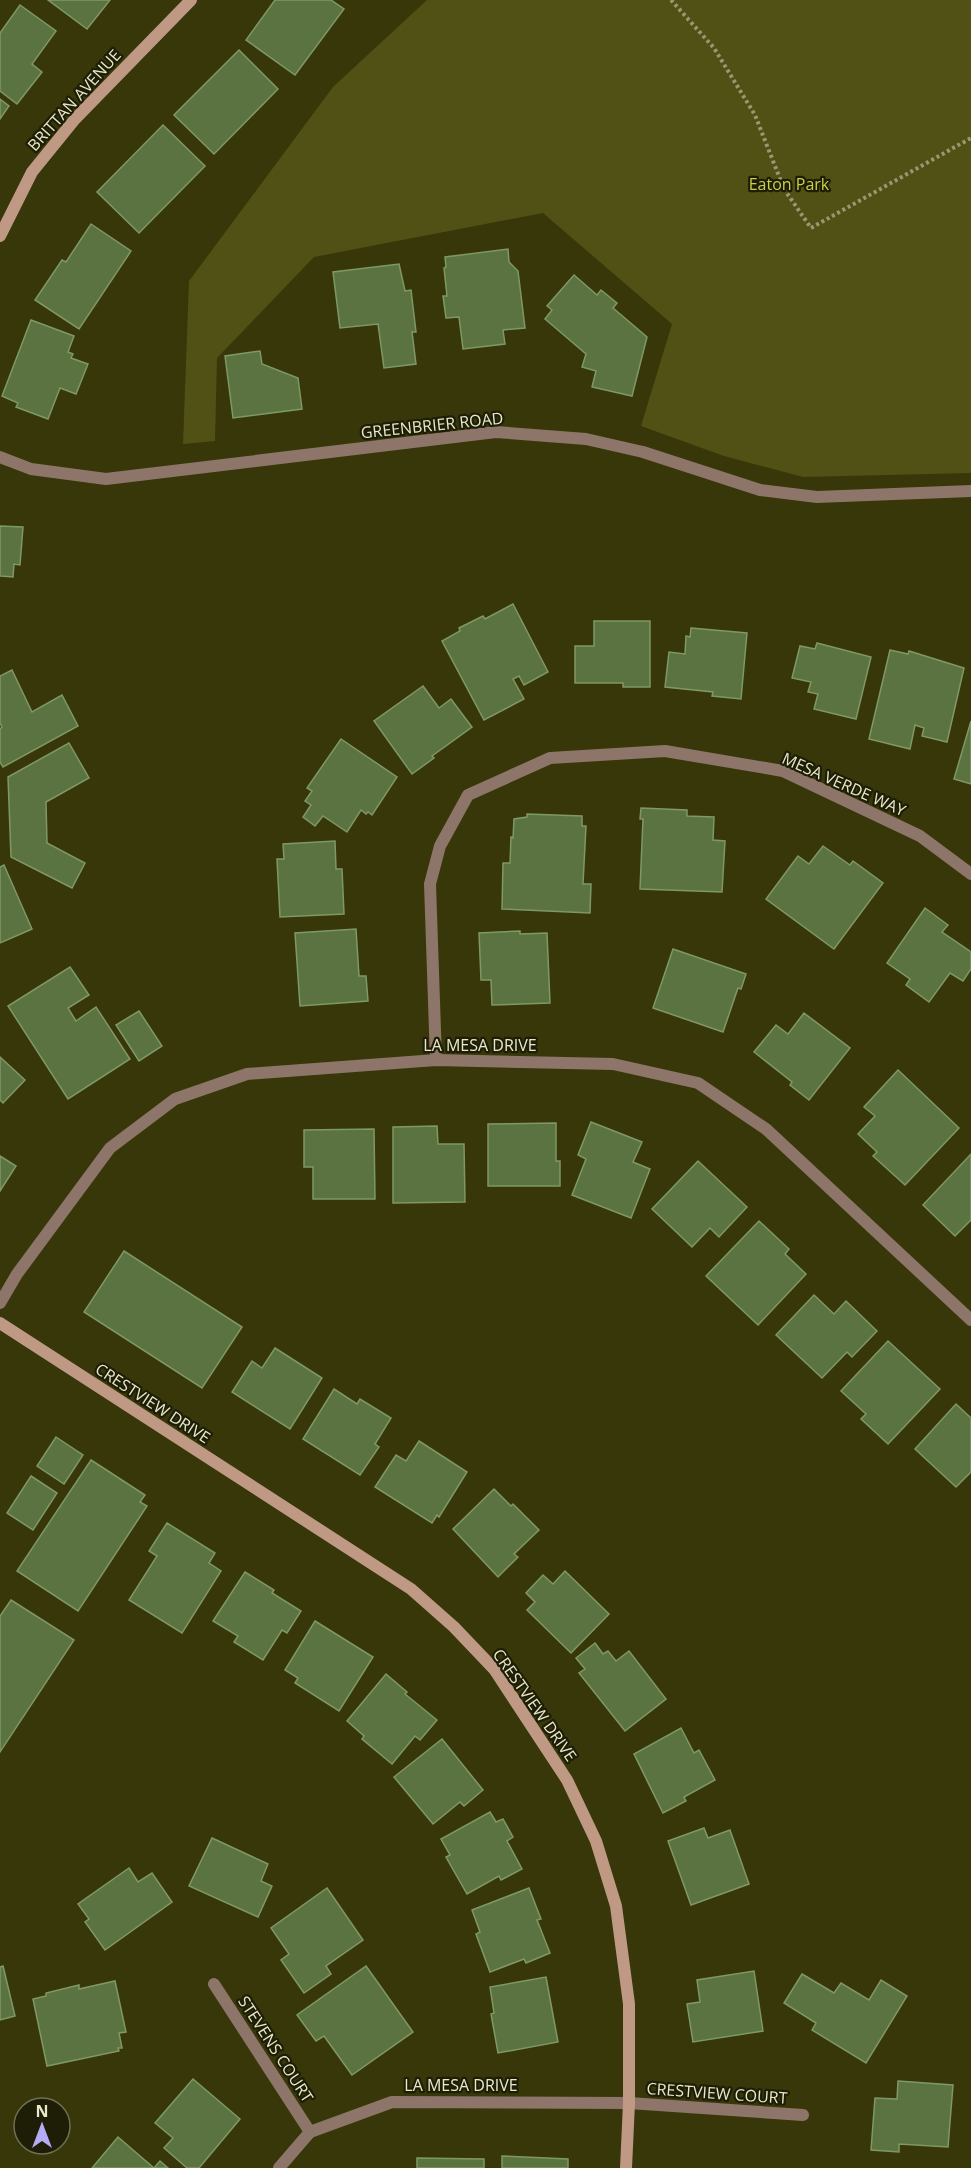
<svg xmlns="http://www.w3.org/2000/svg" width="971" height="2168" font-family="'Open Sans',sans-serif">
<rect width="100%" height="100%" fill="#373709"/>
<path fill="#515115" d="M427,0H971V473L803,477L724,456L641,426L672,324L543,213L314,257L217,358L215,441L183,444L189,281L333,87Z"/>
<g fill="#5b7340" stroke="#7f9864" stroke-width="1.5">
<path d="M48,0H110L87,29Z"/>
<path d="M275,0H331L344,9L295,75L246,40Z"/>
<path d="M20,5L56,31L32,64L42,72L17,104L0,91V33Z"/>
<path d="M239,50L278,89L214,154L174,115Z"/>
<path d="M0,99L9,106L0,119Z"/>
<path d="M163,125L205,166L139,233L97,192Z"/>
<path d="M91,224L131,251L79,329L35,300L62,260L66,262Z"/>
<path d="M508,249L509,262L518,271L525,328L503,330L505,344L463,349L459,317L446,318L443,296H447L444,268L446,267L445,257Z"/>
<path d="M399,264L405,291L411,290L416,332H412L416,364L384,368L378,324L340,328L333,272Z"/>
<path d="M574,275L597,295L601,290L617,303L613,308L647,337L632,396L592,387L596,371L582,367L586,354L545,319L552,310L547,306Z"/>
<path d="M31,320L74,336L68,352L73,354L71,358L88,364L76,394L60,388L48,419L16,407L18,403L2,396Z"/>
<path d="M260,351L262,364L298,378L302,409L233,418L225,356Z"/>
<path d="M0,526L23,527L20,565L14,564L13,577L0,576Z"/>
<path d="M513,604L548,672L524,685L519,676L513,679L524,699L484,720L442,641L460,631L459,628L483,616L485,619Z"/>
<path d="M594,621H650V687H623V683H575V646H594Z"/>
<path d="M691,628L747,633L741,699L712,696L713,692L665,687L669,652L685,654L686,636L690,637Z"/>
<path d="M817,643L871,657L856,719L814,709L818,694L808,692L811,682L792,678L800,646L815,649Z"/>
<path d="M890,650L908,654L909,651L964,668L947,742L922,736L924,728L915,725L910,749L869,739Z"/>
<path d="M12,670L32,712L62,695L78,726L3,767L0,762V729L2,727L0,723V676Z"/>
<path d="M423,686L439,708L451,699L472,727L432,756L434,758L412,774L374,721Z"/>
<path d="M971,721V784L954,779Z"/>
<path d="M341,739L397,777L372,815L368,812L366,814L361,810L347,832L323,816L315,826L303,817L311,805L305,801L312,791L307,788Z"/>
<path d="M69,743L89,778L46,802L47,843L85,863L72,888L11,857L8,777Z"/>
<path d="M641,808L687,810V816L714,817L713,840L725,841L722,892L640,889L643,819H640Z"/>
<path d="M527,814L582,816V826H586L583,884H591L590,913L502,909L503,863H510L511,837L513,838L514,819L527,817Z"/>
<path d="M335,841L336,869H342L344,914L280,917L277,859H284L283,844Z"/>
<path d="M823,846L850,865L853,861L883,883L834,949L766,899L798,856L809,864Z"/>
<path d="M4,865L32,929L0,943V867Z"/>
<path d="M925,908L948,925L942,932L971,952V969L963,981L950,973L929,1002L906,985L910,979L887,963Z"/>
<path d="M356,929L359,976H366L368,1001L300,1006L295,933Z"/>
<path d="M520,931V934L547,933L550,1003L492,1005L491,980H481L479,933Z"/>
<path d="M673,949L746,974L741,989L738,988L723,1032L653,1008Z"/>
<path d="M70,967L89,995L68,1008L76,1021L96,1007L130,1059L68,1099L8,1006Z"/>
<path d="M139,1011L162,1046L139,1061L116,1025Z"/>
<path d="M804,1013L850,1048L809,1100L790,1085L792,1082L754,1052L776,1025L788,1034Z"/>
<path d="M0,1057L25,1080L3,1103L0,1100Z"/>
<path d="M898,1070L959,1128L905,1185L873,1156L877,1152L858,1134L875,1116L864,1107Z"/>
<path d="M591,1122L642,1142L633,1162L650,1169L631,1218L572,1195L586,1159L578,1155Z"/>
<path d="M556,1123V1161H560V1186H488V1124Z"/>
<path d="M437,1126L438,1144H464L465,1202L393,1203V1127Z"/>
<path d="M374,1129L375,1199H313V1167H304V1130Z"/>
<path d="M971,1154V1220L955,1236L923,1205Z"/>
<path d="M0,1156L16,1166L0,1191Z"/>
<path d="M698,1161L747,1207L719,1237L710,1228L692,1247L652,1209Z"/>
<path d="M759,1221L789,1249L785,1254L806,1274L758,1325L706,1276Z"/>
<path d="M124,1251L242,1327L202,1388L84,1312Z"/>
<path d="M814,1295L834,1314L846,1301L877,1331L852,1357L847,1352L822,1378L776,1335Z"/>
<path d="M888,1341L940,1389L888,1444L861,1419L866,1414L841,1391Z"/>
<path d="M275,1348L322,1378L290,1429L232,1392L252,1361L262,1368Z"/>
<path d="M334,1389L357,1404L360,1399L391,1418L375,1444L379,1447L360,1475L303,1439Z"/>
<path d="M956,1404L971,1418V1472L956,1487L915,1449Z"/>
<path d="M56,1437L83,1455L64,1484L37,1466Z"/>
<path d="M419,1441L467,1472L439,1517L437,1515L432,1523L375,1487L396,1455L406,1461Z"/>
<path d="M91,1460L145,1495L140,1502L147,1506L78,1611L17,1571Z"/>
<path d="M31,1476L57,1493L33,1530L7,1513Z"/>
<path d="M494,1489L511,1506L513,1504L539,1530L514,1554L518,1557L498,1577L453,1529Z"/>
<path d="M167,1523L215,1553L209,1563L221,1571L182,1633L129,1600L157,1556L149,1551Z"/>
<path d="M565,1571L609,1614L571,1653L527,1610L535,1602L526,1593L543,1575L553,1584Z"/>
<path d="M245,1572L274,1590L272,1593L301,1611L287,1633L282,1630L263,1660L234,1642L238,1636L213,1621Z"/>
<path d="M11,1600L74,1640L0,1752V1616Z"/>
<path d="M315,1621L373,1657L339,1711L295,1683L298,1678L285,1670Z"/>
<path d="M595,1643L603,1654L608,1651L616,1661L629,1651L666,1699L625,1731L579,1673L585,1669L576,1658Z"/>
<path d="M386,1674L407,1692L405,1694L437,1720L420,1740L415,1736L392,1764L362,1739L364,1736L347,1721Z"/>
<path d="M681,1728L694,1753L699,1750L715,1780L684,1797L686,1801L663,1813L634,1754Z"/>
<path d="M442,1739L483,1790L464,1806L460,1802L433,1824L394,1777Z"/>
<path d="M490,1812L496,1822L503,1819L513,1837L507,1841L522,1869L501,1880L499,1876L467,1894L446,1857L450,1855L441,1839Z"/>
<path d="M704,1828L708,1838L730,1830L749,1884L691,1905L668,1841Z"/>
<path d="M212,1838L268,1864L261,1881L272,1886L258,1917L189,1886Z"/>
<path d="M129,1868L138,1882L152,1873L172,1902L105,1950L85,1922L89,1919L78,1904Z"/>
<path d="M327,1888L363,1940L326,1966L331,1974L304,1993L281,1960L289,1954L271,1928Z"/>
<path d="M529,1888L541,1919L537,1920L550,1953L526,1963L524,1959L490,1972L476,1934L480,1932L472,1910Z"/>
<path d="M3,1966L15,2016L0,2020V1967Z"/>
<path d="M366,1966L413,2032L352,2075L324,2036L316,2041L297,2015Z"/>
<path d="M754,1971L763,2031L693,2042L687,2004L700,2002L697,1980Z"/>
<path d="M802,1974L834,1993L841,1983L869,2000L881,1980L907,1996L866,2063L812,2030L816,2023L784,2003Z"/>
<path d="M546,1977L558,2042L498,2053L491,2014L494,2013L490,1987Z"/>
<path d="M115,1981L126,2032L119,2033L122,2048H118L119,2051L47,2066L33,1999L46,1996V1993L79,1985V1989Z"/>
<path d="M193,2079L240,2119L199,2168H187L164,2148L173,2138L155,2123Z"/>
<path d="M898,2081L953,2085L948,2147L899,2144V2152L871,2150L875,2098L897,2099Z"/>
<path d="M118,2137L154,2168L160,2161L168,2168H92Z"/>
<path d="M502,2156L568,2159V2168H502Z"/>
<path d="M417,2158L484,2159V2168H417Z"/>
</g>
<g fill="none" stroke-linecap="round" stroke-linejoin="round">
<path stroke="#989873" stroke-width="4" stroke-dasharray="3 3" stroke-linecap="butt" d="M671,0L714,48L755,115L784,189L811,228L971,138"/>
<g stroke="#8e7569" stroke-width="12">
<path d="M0,457L31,469L106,479L496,432L586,439L643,452L760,490L817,497L971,491"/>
<path d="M436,1060L430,884L440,846L468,795L550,758L665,751L783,771L920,836L971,874"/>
<path d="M0,1303L17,1274L110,1148L175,1099L247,1074L436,1060L613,1064L698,1083L766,1129L971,1320"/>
<path d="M214,1984L310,2132"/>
<path d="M279,2168L310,2132L392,2102L629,2103L803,2115"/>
</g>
<g stroke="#c09985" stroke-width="12">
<path d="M0,236L32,172L75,119L191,0"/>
<path d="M0,1323L411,1589L454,1627L494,1669L567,1780L596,1841L616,1906L629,2004V2103L626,2168"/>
</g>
</g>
<g text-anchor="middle" stroke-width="4.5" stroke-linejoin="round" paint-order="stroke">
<g font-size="16" fill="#e8e9cb" stroke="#1e1e06">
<text transform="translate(74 100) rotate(-48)" y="6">BRITTAN AVENUE</text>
<text transform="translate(432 425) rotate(-6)" y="6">GREENBRIER ROAD</text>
<text transform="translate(844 784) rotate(24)" y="6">MESA VERDE WAY</text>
<text x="480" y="1051">LA MESA DRIVE</text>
<text transform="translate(153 1403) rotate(33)" y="6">CRESTVIEW DRIVE</text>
<text transform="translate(535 1705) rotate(55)" y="6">CRESTVIEW DRIVE</text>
<text transform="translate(276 2049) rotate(57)" y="6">STEVENS COURT</text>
<text x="461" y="2091">LA MESA DRIVE</text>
<text transform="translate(717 2093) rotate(4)" y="6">CRESTVIEW COURT</text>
</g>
<g font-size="16" fill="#cece47" stroke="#1e1e06">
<text x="789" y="190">Eaton Park</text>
</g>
</g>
<g transform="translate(42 2126)"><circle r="28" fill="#1e1e06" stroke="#6f6f55" stroke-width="1.5"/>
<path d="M0-4.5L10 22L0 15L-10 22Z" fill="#b5acf8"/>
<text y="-9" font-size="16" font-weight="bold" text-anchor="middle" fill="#e8e9cb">N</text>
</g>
</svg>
